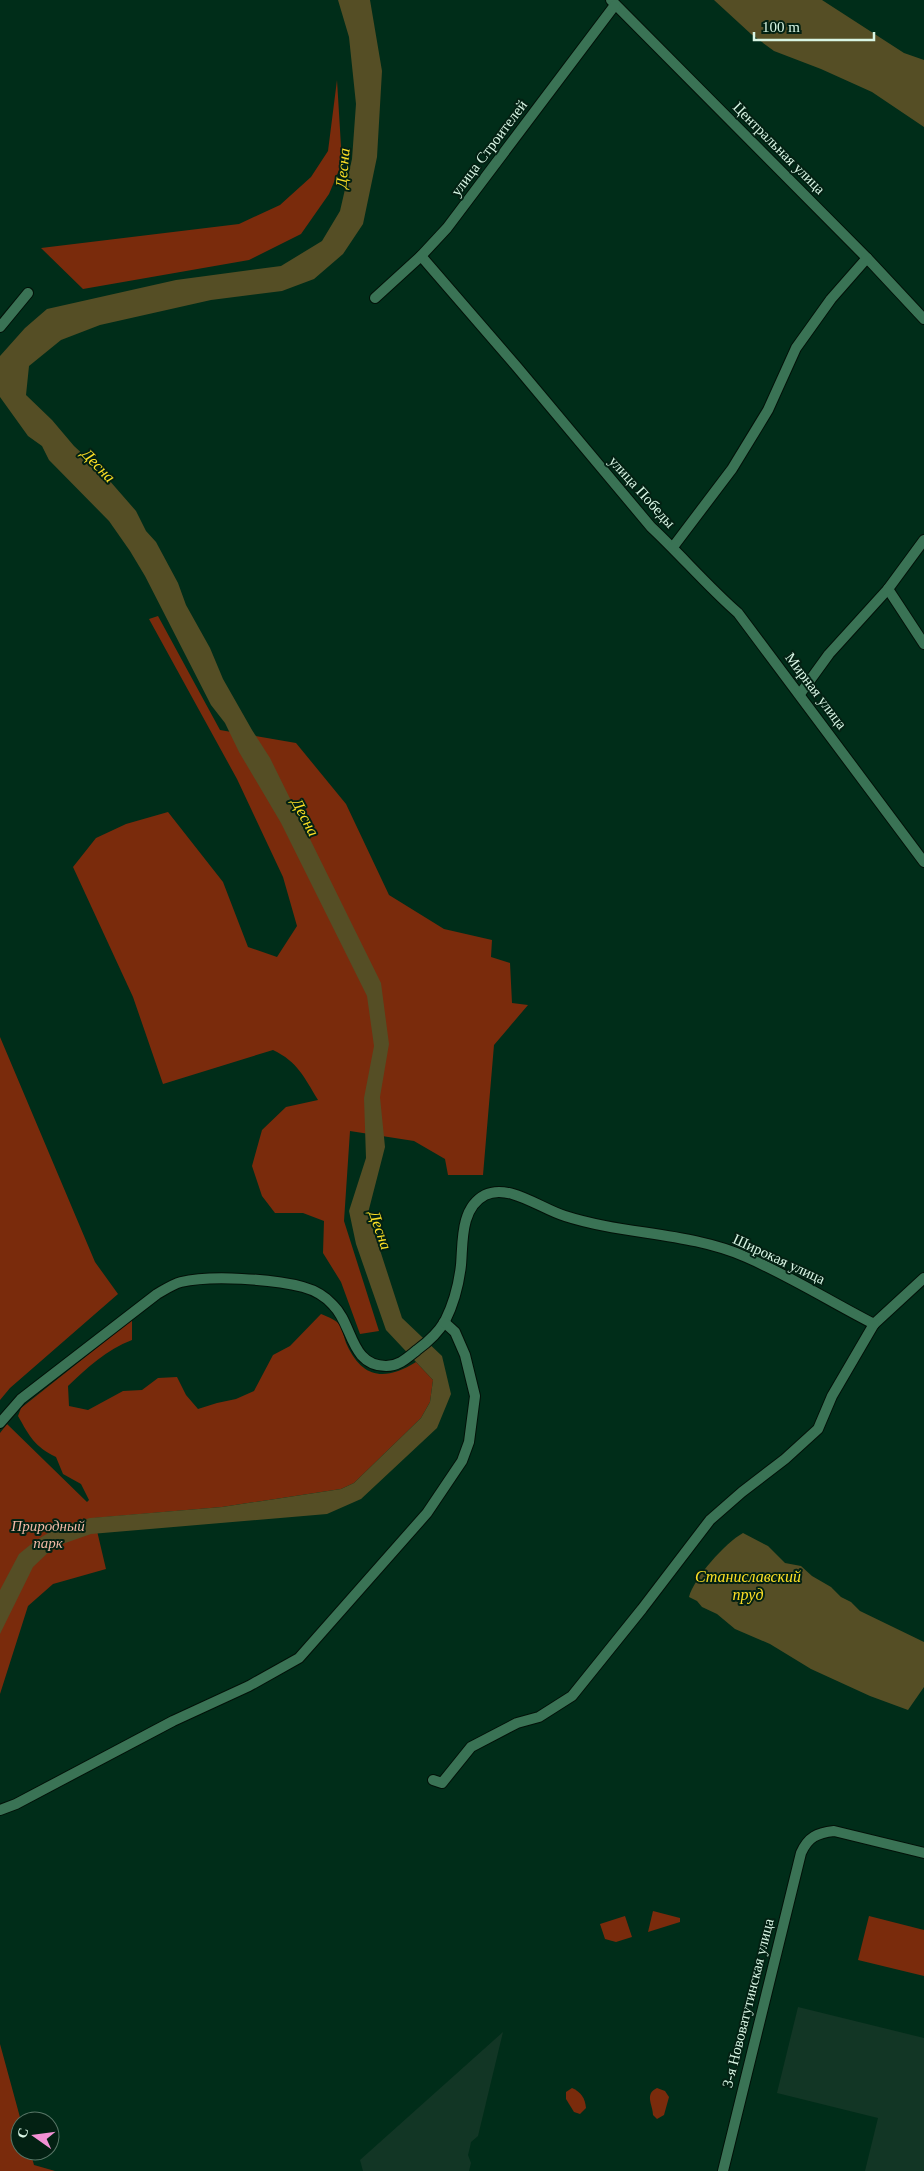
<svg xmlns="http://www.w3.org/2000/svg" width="924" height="2171" font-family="Georgia,serif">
<rect width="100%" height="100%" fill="#002d19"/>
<g fill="#123625">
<path d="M798,2007L924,2038V2171H865L878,2118L777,2093Z"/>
<path d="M503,2032L478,2136L471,2142L470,2147L468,2155L471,2163L469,2171H363L360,2160Z"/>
</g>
<g fill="#7a2b0c">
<path d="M337,80L342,163L329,194L301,234L249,260L83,289L41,248L239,224L280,205L311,177L328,151Z"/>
<path d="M158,616L220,730L296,743L346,804L389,895L444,929L492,940L491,957L510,963L512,1003L528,1005L494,1045L483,1175H448L445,1159L414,1141L350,1131L344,1221L379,1331L360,1334L341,1282L323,1253L324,1221L303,1213H275L262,1196L252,1166L262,1130L286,1107L318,1100C304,1077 298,1062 273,1050L163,1084L133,997L73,867L96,838L126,824L168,812L223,882L248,947L277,957L297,926L283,877L237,779L149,619Z"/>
<path d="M0,1037L95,1262L118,1294L10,1388L0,1400Z"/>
<path d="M321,1314C326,1316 334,1319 338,1323C343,1328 344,1339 347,1345C363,1379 385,1381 416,1362L433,1380L430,1402L421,1418L354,1483L341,1489L222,1507L94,1518L106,1569L53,1584L28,1606L0,1694V1433L7,1424L87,1502L89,1500L81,1484L63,1474L56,1457C34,1446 30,1437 18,1416L21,1408L132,1320V1340C106,1350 88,1367 68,1386L69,1406L88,1410L123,1391L142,1390L158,1378L177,1377L186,1395L198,1409L217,1403L236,1399L254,1391L273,1355L290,1346Z"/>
<path d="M653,1911L680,1918V1922L648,1932Z"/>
<path d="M625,1916L632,1937L616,1942L605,1939L600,1924Z"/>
<path d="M869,1916L924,1930V1976L858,1960Z"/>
<path d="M0,2044L21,2121L20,2151H30L34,2165L55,2171H0Z"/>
<path d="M572,2088C581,2092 585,2098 586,2108L580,2114L574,2112L566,2099V2092Z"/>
<path d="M657,2088L665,2091L669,2097L664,2115L657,2119L653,2115C653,2105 644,2094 657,2088Z"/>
</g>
<g fill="#554e25">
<path d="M338,0H370L382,71L377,157L363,224L343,254L314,279L282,291L211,300L100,325L61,340L29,366L26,395L52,420L74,446L102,472L136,511L146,531L156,542L178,583L186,605L210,648L223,679L252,730L270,758L381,983L389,1044L380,1097L385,1147L368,1213L402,1318L442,1356L451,1394L437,1428L361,1499L327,1514L91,1534L54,1547L33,1567L0,1634V1590L19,1554L35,1541L58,1527L90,1518L222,1507L341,1489L354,1483L421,1418L430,1402L433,1380L386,1330L356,1244L349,1211L366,1158L364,1098L374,1046L367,996L281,823L239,752L225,723L211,705L145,576L130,551L109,521L49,460L42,446L28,436L0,397V356L25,328L47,309L176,280L281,266L322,241L340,211L352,159L356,104L349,37Z"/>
<path d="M714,0H822L904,53L924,60V127L872,92L821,69L774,51L751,34Z"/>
<path d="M743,1533L768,1546L785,1563L801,1566L812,1576L831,1587L841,1597L851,1602L860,1611L924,1642V1687L908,1710L870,1696L811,1669L770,1644L735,1629L717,1614L702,1607L697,1601L689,1597C694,1578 725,1543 743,1533Z"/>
</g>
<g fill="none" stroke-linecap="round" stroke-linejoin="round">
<g stroke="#021108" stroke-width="12">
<g id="minor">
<path d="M611,0L867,258L924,319"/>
<path d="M421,256L517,367L651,527C681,555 707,586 738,613L924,862"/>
<path d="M375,298L421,256L447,228L615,5"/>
<path d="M0,327L28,293"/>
<path d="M673,547L732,469L768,410L796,348L831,299L867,258"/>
<path d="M888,589L924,644"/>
<path d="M800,694L829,654L888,589L924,540"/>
<path d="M0,1423L21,1399L157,1294C164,1290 173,1284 181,1282C211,1275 272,1279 303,1287C314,1290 325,1296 333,1305C353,1324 350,1366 386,1366C399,1366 407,1358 417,1350C428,1342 438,1333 445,1321C453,1305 459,1283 461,1265C463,1243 460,1208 485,1195C509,1183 541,1209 565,1216C624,1235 689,1232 746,1257C790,1276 831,1302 874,1324L924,1278"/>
<path d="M433,1780L442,1783L471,1747L517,1723L539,1717L572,1696L642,1609L710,1520L742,1492L785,1459L818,1429L832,1396L874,1324"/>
<path d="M0,1810L16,1804L173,1721L249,1686L299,1658L427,1513L462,1461L469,1442L475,1396L465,1355L455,1332L444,1322"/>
<path d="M723,2171L801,1853C808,1837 817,1833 834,1831L924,1853"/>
</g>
</g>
<use href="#minor" stroke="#3a7355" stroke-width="10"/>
</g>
<g text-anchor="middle" stroke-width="4" stroke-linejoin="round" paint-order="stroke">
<g font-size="15" fill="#d8f5e4" stroke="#032113">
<text transform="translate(489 148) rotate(-53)" y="5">улица Строителей</text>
<text transform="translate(779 148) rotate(45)" y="5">Центральная улица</text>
<text transform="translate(642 492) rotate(48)" y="5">улица Победы</text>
<text transform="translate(816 691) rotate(53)" y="5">Мирная улица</text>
<text transform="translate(779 1259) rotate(25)" y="5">Широкая улица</text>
<text transform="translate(748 2003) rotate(-76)" y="5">3-я Нововатутинская улица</text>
</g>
<g font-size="15" font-style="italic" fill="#f1b8a5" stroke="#032113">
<text x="48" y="1531">Природный<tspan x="48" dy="17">парк</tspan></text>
</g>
<g font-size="16" font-style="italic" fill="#fde025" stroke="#032113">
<text transform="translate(342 168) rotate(-85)" y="6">Десна</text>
<text transform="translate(99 465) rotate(46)" y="6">Десна</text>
<text transform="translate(306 817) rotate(62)" y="6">Десна</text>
<text transform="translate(381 1230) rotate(71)" y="6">Десна</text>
<text x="748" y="1582">Станиславский<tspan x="748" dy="18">пруд</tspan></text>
</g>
</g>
<g transform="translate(35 2136) rotate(284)"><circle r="24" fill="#032113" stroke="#587667"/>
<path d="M0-4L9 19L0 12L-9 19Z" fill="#f391d5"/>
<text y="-8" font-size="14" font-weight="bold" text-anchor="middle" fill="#d8f5e4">С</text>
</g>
<path d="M754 32v8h120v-8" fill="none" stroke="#d8f5e4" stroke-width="2.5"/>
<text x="762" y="32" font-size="15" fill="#d8f5e4" stroke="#032113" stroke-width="4" paint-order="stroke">100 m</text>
</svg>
